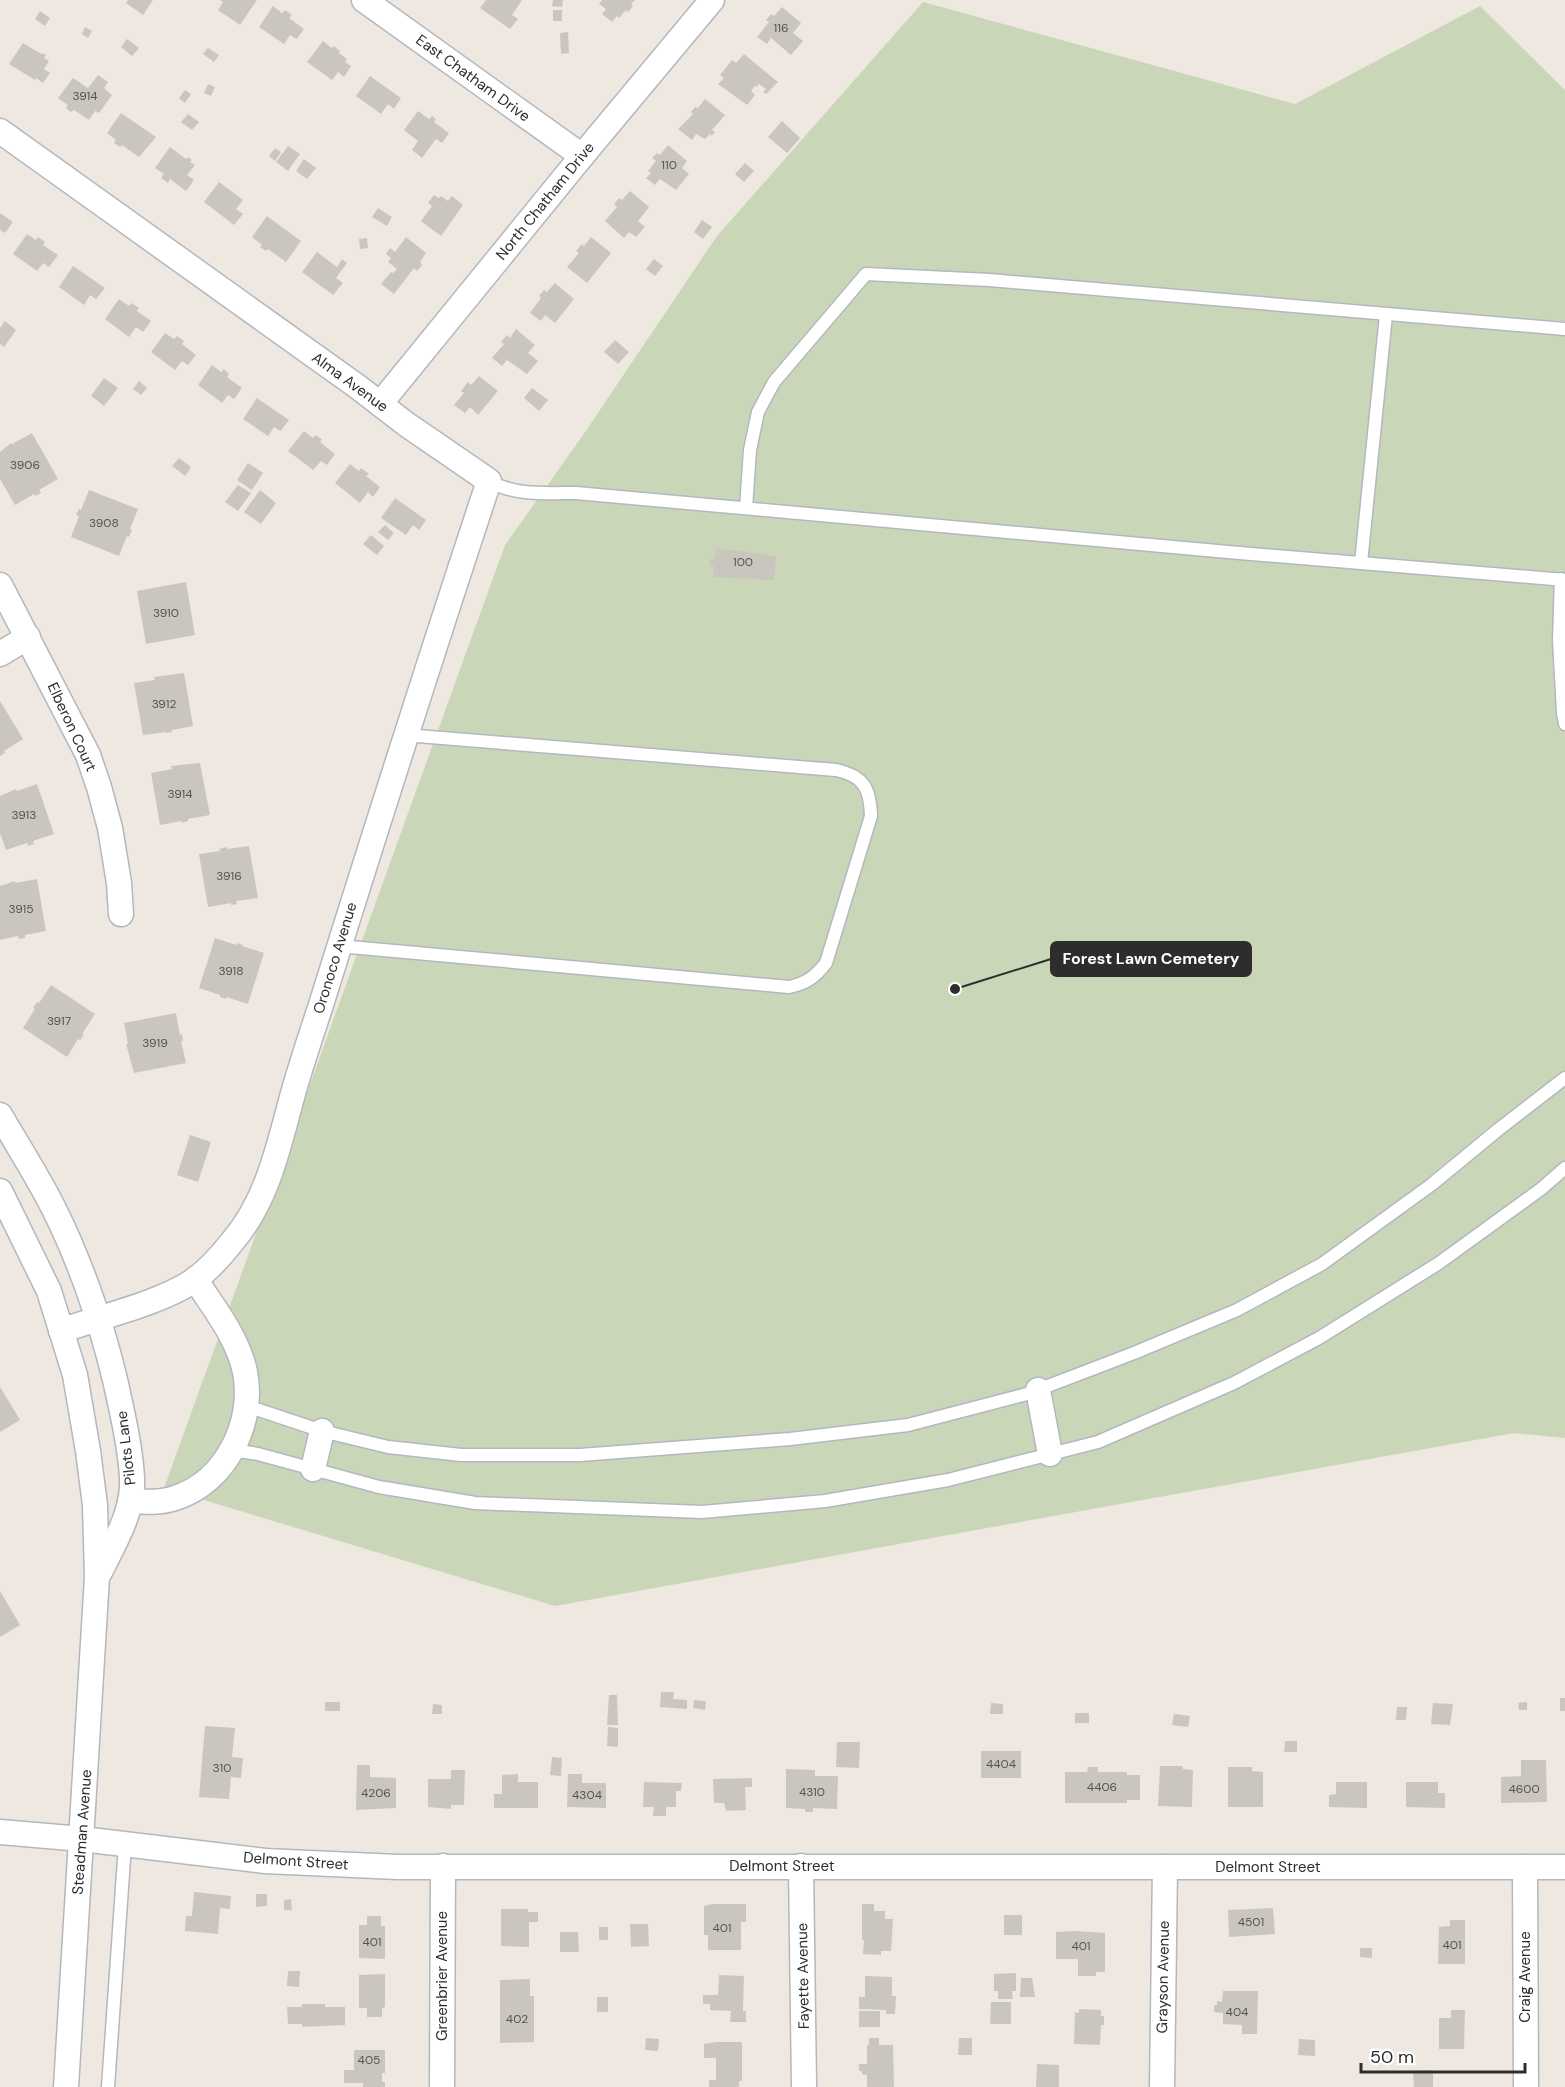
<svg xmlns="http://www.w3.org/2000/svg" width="1565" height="2087" font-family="'DM Sans',sans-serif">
<rect width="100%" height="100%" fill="#eee8e0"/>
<path fill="#c9d7b8" d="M923,2L1295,104L1480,6L1565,90V1438L1514,1433L555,1606L164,1488L505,545L581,438L717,236Z"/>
<g fill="#cac6be">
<path d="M128,0H153L143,15L126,3Z"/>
<path d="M220,0H257L240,25L218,10L223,2Z"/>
<path d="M486,0H522L512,15L518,19L510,29L480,8Z"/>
<path d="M553,0H563L562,7L552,6Z"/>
<path d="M602,0H635L631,4L633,6L628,12L626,10L619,18L617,16L612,22L602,14L606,9L599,4Z"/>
<path d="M273,6L282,13L285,10L292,15L289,18L304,29L297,39L290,35L284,44L259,27Z"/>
<path d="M782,7L801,23L793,33L803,41L791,55L771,38L767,44L757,37L769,22L766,20L771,14L774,16Z"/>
<rect x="553" y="10" width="9" height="11"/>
<path d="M40,11L50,18L45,26L35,19Z"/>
<path d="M85,27L92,31L88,38L82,34Z"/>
<path d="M568,32L569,53L561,54L560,33Z"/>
<path d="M127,39L139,48L132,56L121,47Z"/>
<path d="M323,41L332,48L334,46L340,51L339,53L347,59L345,62L351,66L344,77L338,72L332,80L307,62Z"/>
<path d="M23,43L41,54L42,53L46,55L44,58L49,61L44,69L50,73L43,83L36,78L35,80L9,64Z"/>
<path d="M208,48L219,55L214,62L203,54Z"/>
<path d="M744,54L778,82L766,94L763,92L766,89L759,84L757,87L755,86L751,91L755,95L747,105L718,84L724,78L720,75L732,60L736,63Z"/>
<path d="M98,75L108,82L104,88L112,95L99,113L95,111L89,120L74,110L71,112L66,108L68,105L58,98L73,78L88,88Z"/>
<path d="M370,76L401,98L394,109L388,104L381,114L356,96Z"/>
<path d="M208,84L215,87L211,96L204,93Z"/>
<path d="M185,90L191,94L185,103L179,98Z"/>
<path d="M705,99L725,115L712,130L715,132L712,136L710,134L705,139L696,134L692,140L678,129L693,114L691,112L695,107L698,108Z"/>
<path d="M418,111L429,119L432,116L436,119L434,122L449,133L442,143L436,139L422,158L412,150L418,141L404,130Z"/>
<path d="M121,113L156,137L139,157L122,145L120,147L114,143L116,140L107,133Z"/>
<path d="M188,114L199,122L192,130L181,122Z"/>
<path d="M782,121L800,138L787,153L768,137Z"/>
<path d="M668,145L687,161L682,168L689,174L676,190L660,179L655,185L646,178L651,173L648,171L656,161L652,158L657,153L660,155Z"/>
<path d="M288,146L300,154L288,171L276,162Z"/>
<path d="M170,147L186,159L188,157L192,160L190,162L195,165L187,175L194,180L186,191L170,179L168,183L161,178L164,174L155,168Z"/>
<path d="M275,148L281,152L275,161L269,156Z"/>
<path d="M304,159L316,168L307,179L296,171Z"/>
<path d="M745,163L754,171L744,182L735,174Z"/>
<path d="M219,182L243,200L236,209L243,214L234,225L204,202Z"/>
<path d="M630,191L649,207L638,221L645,227L636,237L629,232L624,238L605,221L617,207L614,204L619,198L622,200Z"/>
<path d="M434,195L439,198L441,196L448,201L452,196L463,205L441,236L421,221L432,206L428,203Z"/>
<path d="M378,208L392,217L387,226L372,217Z"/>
<path d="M0,213L13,222L5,233L0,230Z"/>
<path d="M267,216L301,241L286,262L268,249L266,251L260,247L262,245L252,237Z"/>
<path d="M702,220L712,227L703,239L694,232Z"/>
<path d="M27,234L36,240L38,237L45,242L43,245L58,255L49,267L43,263L37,271L13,254Z"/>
<path d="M406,237L426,253L420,262L422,265L417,271L414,268L394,294L381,284L391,272L393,273L397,269L388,262L391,258L386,254L390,248L395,252Z"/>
<path d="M591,237L611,253L587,283L567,267L579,253L576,251L582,244L584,246Z"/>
<path d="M367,238L368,248L360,249L359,239Z"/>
<path d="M317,252L337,267L342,259L347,263L336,278L343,283L333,295L302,272Z"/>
<path d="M654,259L663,266L655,276L646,269Z"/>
<path d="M73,266L105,288L96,299L90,295L84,305L59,287Z"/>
<path d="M555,283L574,299L555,323L545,315L541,321L530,313L541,298L539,296L544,290L547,292Z"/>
<path d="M119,299L129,306L131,303L139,308L137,311L151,321L143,332L136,327L129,337L105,319Z"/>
<path d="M5,321L16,330L4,347L0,344V328Z"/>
<path d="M516,329L535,345L528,353L538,361L527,374L507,360L502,366L492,358L504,344L501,342L507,335L510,338Z"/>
<path d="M165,333L174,339L177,336L184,341L182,344L196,355L188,365L182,361L175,370L151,352Z"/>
<path d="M615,340L629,352L618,364L604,352Z"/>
<path d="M212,365L221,372L224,369L229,374L227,377L242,388L234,399L228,395L222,403L198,385Z"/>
<path d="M479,376L498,391L478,415L470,407L465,413L454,405L464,393L461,391L468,382L471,385Z"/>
<path d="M104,378L118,388L104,406L91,396Z"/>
<path d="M139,381L147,388L141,395L133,389Z"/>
<path d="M532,388L548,400L539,411L524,398Z"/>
<path d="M257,398L289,420L281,431L274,427L268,436L243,419Z"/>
<path d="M304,431L313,438L315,435L322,439L320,442L335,454L327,465L321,461L313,470L288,451Z"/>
<path d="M32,433L58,479L39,490L41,493L35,496L34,494L15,505L0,479V452L11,443L12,444Z"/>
<path d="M179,458L191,467L185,476L172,466Z"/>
<path d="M248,463L263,473L252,490L237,480Z"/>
<path d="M350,464L359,471L361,468L369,474L366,476L380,487L373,497L368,492L360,503L335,483Z"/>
<path d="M238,485L251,493L238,511L225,502Z"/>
<path d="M89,490L138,509L130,529L132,530L129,537L127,536L119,556L71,537L79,516L76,515L79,509L81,510Z"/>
<path d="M260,490L276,503L261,524L244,512Z"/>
<path d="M395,498L426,520L419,530L413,525L406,535L381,518Z"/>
<path d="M385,525L394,533L388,540L378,532Z"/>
<path d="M371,535L384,546L377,555L363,544Z"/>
<path d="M716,548L776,556L774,580L713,577L714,566H710V559H715Z"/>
<path d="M186,582L195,635L146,644L137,591Z"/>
<path d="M184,673L193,726L172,730V732L166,733V732L143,735L134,683L155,680L154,677Z"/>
<path d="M0,701L23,739L4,751L5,753L0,756Z"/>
<path d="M200,763L210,815L188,819V821L182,823V821L160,825L151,773L172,769L171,766Z"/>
<path d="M37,784L54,834L33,841L34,844L28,846L27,843L6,850L0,833V796L16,789L17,791Z"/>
<path d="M249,846L258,898L236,901L237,904L231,905V903L208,907L199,854L220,851L219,849L227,847V849Z"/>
<path d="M37,879L46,931L25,935V938L19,939L18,936L0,940V886L15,881V883Z"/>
<path d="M215,938L236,945L237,943L243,945L242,946L264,953L248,1004L226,997V999L220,997V995L199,988Z"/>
<path d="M51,985L95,1014L82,1034L84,1035L80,1040L78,1039L67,1057L23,1028L35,1009L33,1008L37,1002L39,1003Z"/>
<path d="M176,1013L180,1035L182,1034L183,1041H181L186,1063L134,1073L126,1044H128L124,1023Z"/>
<path d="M190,1135L211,1142L198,1182L177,1175Z"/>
<path d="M0,1387L20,1420L0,1432Z"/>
<path d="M0,1591L20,1625L0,1637Z"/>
<path d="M661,1692H674L673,1699L687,1700V1709L660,1707Z"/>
<path d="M609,1695H617L618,1725H607Z"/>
<rect x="1560" y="1698" width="5" height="13"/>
<path d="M694,1700L706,1701L705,1710L693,1708Z"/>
<rect x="325" y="1702" width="15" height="9"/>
<path d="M1527,1702V1710H1519L1518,1703Z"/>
<path d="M991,1703L1003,1704V1714H990Z"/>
<path d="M1433,1703L1453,1704L1450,1725L1431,1724Z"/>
<path d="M433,1704L442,1705V1714H432Z"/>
<path d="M1397,1707H1407L1406,1720H1396Z"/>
<rect x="1075" y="1713" width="14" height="10"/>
<path d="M1174,1714L1190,1716L1188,1727L1172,1725Z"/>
<path d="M205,1726L235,1728L232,1757L243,1758L241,1778L231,1777L229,1799L199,1797Z"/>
<path d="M608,1727L618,1728V1747L607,1746Z"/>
<path d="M1285,1741H1297V1752H1284Z"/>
<path d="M837,1742H860L859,1768L836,1767Z"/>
<rect x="981" y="1751" width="40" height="27"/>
<path d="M552,1757L562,1758L561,1776L550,1775Z"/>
<path d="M1521,1760H1546L1547,1802L1501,1803V1777L1521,1776Z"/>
<path d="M357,1765H370V1777L396,1778V1808L356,1810Z"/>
<path d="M1160,1766H1182L1183,1769L1193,1770L1192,1807L1158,1806Z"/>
<path d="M1088,1767H1098V1772H1127V1775H1140V1800H1127V1803H1065V1772H1087Z"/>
<path d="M1228,1767H1252V1771L1263,1772V1807H1228Z"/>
<path d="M786,1769L815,1770V1776H838L837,1809L813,1808V1812H805V1809L786,1808Z"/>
<path d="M451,1770H465L464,1805H451V1809L428,1807V1779H451Z"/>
<path d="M518,1774V1782H538V1808H494V1794H502V1775Z"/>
<path d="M568,1774H582V1783H606V1808L567,1807Z"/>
<path d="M752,1778V1787H745L746,1810L726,1811L724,1803H714L713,1779Z"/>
<path d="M644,1782L682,1783L681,1791H676V1807H666V1816H653L654,1807H643Z"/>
<path d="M1336,1782H1367V1808L1329,1807V1795L1336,1794Z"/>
<path d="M1406,1782H1438V1793H1445V1808L1406,1807Z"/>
<path d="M194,1892L231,1896L230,1909L220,1908L218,1934L185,1931L186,1916H192Z"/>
<path d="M256,1894H267V1906L256,1907Z"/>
<path d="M291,1899L292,1910H284V1900Z"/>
<path d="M713,1904H746V1922H741V1950H708V1935H704V1906Z"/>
<path d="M862,1904H874V1911H885V1919H893L891,1951H881V1955L863,1954L864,1940H862Z"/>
<path d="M1273,1908L1275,1934L1229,1937L1228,1910Z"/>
<path d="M501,1909H528V1912H538V1922H529V1947L501,1946Z"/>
<rect x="1004" y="1915" width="18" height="20"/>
<path d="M367,1916H381V1926H385V1959L359,1958V1925H367Z"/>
<path d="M1450,1920H1465V1964H1438L1439,1927L1450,1926Z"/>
<path d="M630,1924H648L649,1946L631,1947Z"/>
<rect x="599" y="1927" width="9" height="13"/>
<path d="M1075,1931L1105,1933V1972H1096V1976H1078V1959H1056V1932Z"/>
<path d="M560,1932H578L579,1952H560Z"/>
<path d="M1360,1948H1372V1958L1360,1957Z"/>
<path d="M288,1971H300L299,1987L287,1986Z"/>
<path d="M1016,1973V1991H1012L1013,1999H998V1991H994V1974Z"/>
<path d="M385,1974V2007L382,2008V2017H367V2008H359V1975Z"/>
<path d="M719,1975L744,1976L743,2011H746V2022H730L731,2011L710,2010V2004H703V1995H718Z"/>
<path d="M865,1976L892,1977V1996H896L895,2014H886V2010L859,2009V1997H865Z"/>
<path d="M1021,1978H1032L1035,1997H1020Z"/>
<path d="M530,1979V1996H534V2042L500,2043V1980Z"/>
<path d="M1223,1991H1258L1257,2034H1242V2025L1223,2024V2013L1214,2012V2005H1217V2001L1222,2002Z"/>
<rect x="597" y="1997" width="11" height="15"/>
<path d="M991,2002H1011V2024H990Z"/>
<path d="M302,2004H325V2007H345V2025L302,2027V2024H288L287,2007H302Z"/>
<path d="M1079,2009L1101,2010V2016H1104V2025H1101L1100,2045L1074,2044L1075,2012L1079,2013Z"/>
<path d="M1451,2010H1465L1464,2049H1439V2018H1451Z"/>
<rect x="859" y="2011" width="21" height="16"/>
<path d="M646,2038L659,2039L658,2051L645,2050Z"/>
<path d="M869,2038H879V2045H893L894,2087H867V2075L862,2074V2071H859V2064H867V2045H869Z"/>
<path d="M959,2038H972V2055H958Z"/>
<path d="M1299,2039L1315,2040V2056L1298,2055Z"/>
<path d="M716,2042H742V2081H739V2087H709V2080H716V2058H704V2044Z"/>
<path d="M354,2050H385V2073H382V2082H385V2087H363V2083H344V2070H354Z"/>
<path d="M1037,2064L1059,2065V2087H1036Z"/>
<path d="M1433,2070V2087H1414L1413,2071Z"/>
</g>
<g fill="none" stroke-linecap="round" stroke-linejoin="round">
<g stroke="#b3b7c0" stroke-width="15">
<g id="service">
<path d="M489,481C515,496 546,493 576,493L1228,552L1565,580"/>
<path d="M746,508L750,450L758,412L774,382L866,274L989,280L1565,329"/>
<path d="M1361,563L1386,315"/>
<path d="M1561,579L1559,640L1563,713L1565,724"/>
<path d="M339,946L789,987C807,983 815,977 826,963L871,816C870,788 864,776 836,770L405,735"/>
<path d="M247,1406L322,1431L388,1447L461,1455H580L790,1439L908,1425L1027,1394L1134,1353L1237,1310L1322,1264L1431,1185L1499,1129L1565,1078"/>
<path d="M232,1450L258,1454L379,1487L475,1503L702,1512L825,1501L948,1480L1098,1442L1234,1383L1319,1338L1439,1263L1541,1189L1565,1168"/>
<path d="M108,2087L125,1845"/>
</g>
</g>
<g stroke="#b3b7c0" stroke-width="27">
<g id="minor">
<path d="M364,0L582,156"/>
<path d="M0,131L358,387L406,424L489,481C431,656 375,832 320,1008C311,1035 302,1062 294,1090C279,1143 269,1199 232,1242C221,1256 207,1271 193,1281C158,1304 102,1316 61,1331"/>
<path d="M380,404L582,156L712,0"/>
<path d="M0,585L88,755L99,787L110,828L119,883L121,914"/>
<path d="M0,654L28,637"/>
<path d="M0,1115C18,1146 38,1177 54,1209C84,1269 108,1342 121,1407C126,1430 133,1465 132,1488C130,1518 113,1545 100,1572"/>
<path d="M0,1191L49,1291L75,1375L88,1451L95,1505L97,1577L66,2087"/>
<path d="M1038,1390L1050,1454"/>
<path d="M313,1469L322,1431"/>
<path d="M130,1501C145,1502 161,1503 175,1498C226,1482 255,1422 245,1372C238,1338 214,1308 195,1279"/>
<path d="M0,1832L82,1839L265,1861L398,1867H1565"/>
<path d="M801,1866L804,2087"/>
<path d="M1525,1867L1526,2087"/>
<path d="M442,2087L443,1866"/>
<path d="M1162,2087L1165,1867"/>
</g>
</g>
<use href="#service" stroke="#fff" stroke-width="12"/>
<use href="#minor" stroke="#fff" stroke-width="24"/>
</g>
<g text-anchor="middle" stroke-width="6" stroke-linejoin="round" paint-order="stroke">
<g font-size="12" fill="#545351">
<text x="781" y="32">116</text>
<text x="85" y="100">3914</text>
<text x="669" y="169">110</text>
<text x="25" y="469">3906</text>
<text x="104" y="527">3908</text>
<text x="743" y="566">100</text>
<text x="166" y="617">3910</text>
<text x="164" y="708">3912</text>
<text x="180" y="798">3914</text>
<text x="24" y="819">3913</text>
<text x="229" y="880">3916</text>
<text x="21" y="913">3915</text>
<text x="231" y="975">3918</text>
<text x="59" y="1025">3917</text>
<text x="155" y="1047">3919</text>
<text x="1001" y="1768">4404</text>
<text x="222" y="1772">310</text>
<text x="1102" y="1791">4406</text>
<text x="1524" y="1793">4600</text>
<text x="812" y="1796">4310</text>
<text x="376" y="1797">4206</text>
<text x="587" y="1799">4304</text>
<text x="1251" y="1926">4501</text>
<text x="722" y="1932">401</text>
<text x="372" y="1946">401</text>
<text x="1452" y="1949">401</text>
<text x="1081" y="1950">401</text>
<text x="1237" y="2016">404</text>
<text x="517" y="2023">402</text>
<text x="369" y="2064">405</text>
</g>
<g font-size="15" fill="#2d2d2d" stroke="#fff">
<text transform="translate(473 78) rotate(36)" y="5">East Chatham Drive</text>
<text transform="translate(545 201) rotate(-51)" y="5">North Chatham Drive</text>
<text transform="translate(350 382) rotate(36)" y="5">Alma Avenue</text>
<text transform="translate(72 727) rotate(65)" y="5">Elberon Court</text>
<text transform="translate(335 958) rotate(-73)" y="5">Oronoco Avenue</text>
<text transform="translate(126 1448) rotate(-97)" y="5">Pilots Lane</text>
<text transform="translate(82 1832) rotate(-86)" y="5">Steadman Avenue</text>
<text transform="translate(296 1861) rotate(4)" y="5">Delmont Street</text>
<text x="782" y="1871">Delmont Street</text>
<text x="1268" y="1872">Delmont Street</text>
<text transform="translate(442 1976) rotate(-90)" y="5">Greenbrier Avenue</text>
<text transform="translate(803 1976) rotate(-91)" y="5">Fayette Avenue</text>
<text transform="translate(1163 1977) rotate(-89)" y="5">Grayson Avenue</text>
<text transform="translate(1525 1977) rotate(-90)" y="5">Craig Avenue</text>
</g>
</g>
<path fill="none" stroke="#2d2d2d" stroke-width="2" d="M955 989L1051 959"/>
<circle fill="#2d2d2d" stroke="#fff" stroke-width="2" cx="955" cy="989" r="6"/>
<rect fill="#2d2d2d" stroke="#2d2d2d" stroke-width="2" x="1051" y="942" width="200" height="34" rx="6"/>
<g font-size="16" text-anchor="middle" font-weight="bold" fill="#fff">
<text x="1151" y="964">Forest Lawn Cemetery</text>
</g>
<path d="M1361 2063v9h164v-9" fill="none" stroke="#2d2d2d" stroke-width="3"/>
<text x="1370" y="2063" font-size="18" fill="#2d2d2d" stroke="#ffffff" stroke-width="4.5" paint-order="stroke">50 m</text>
</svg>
